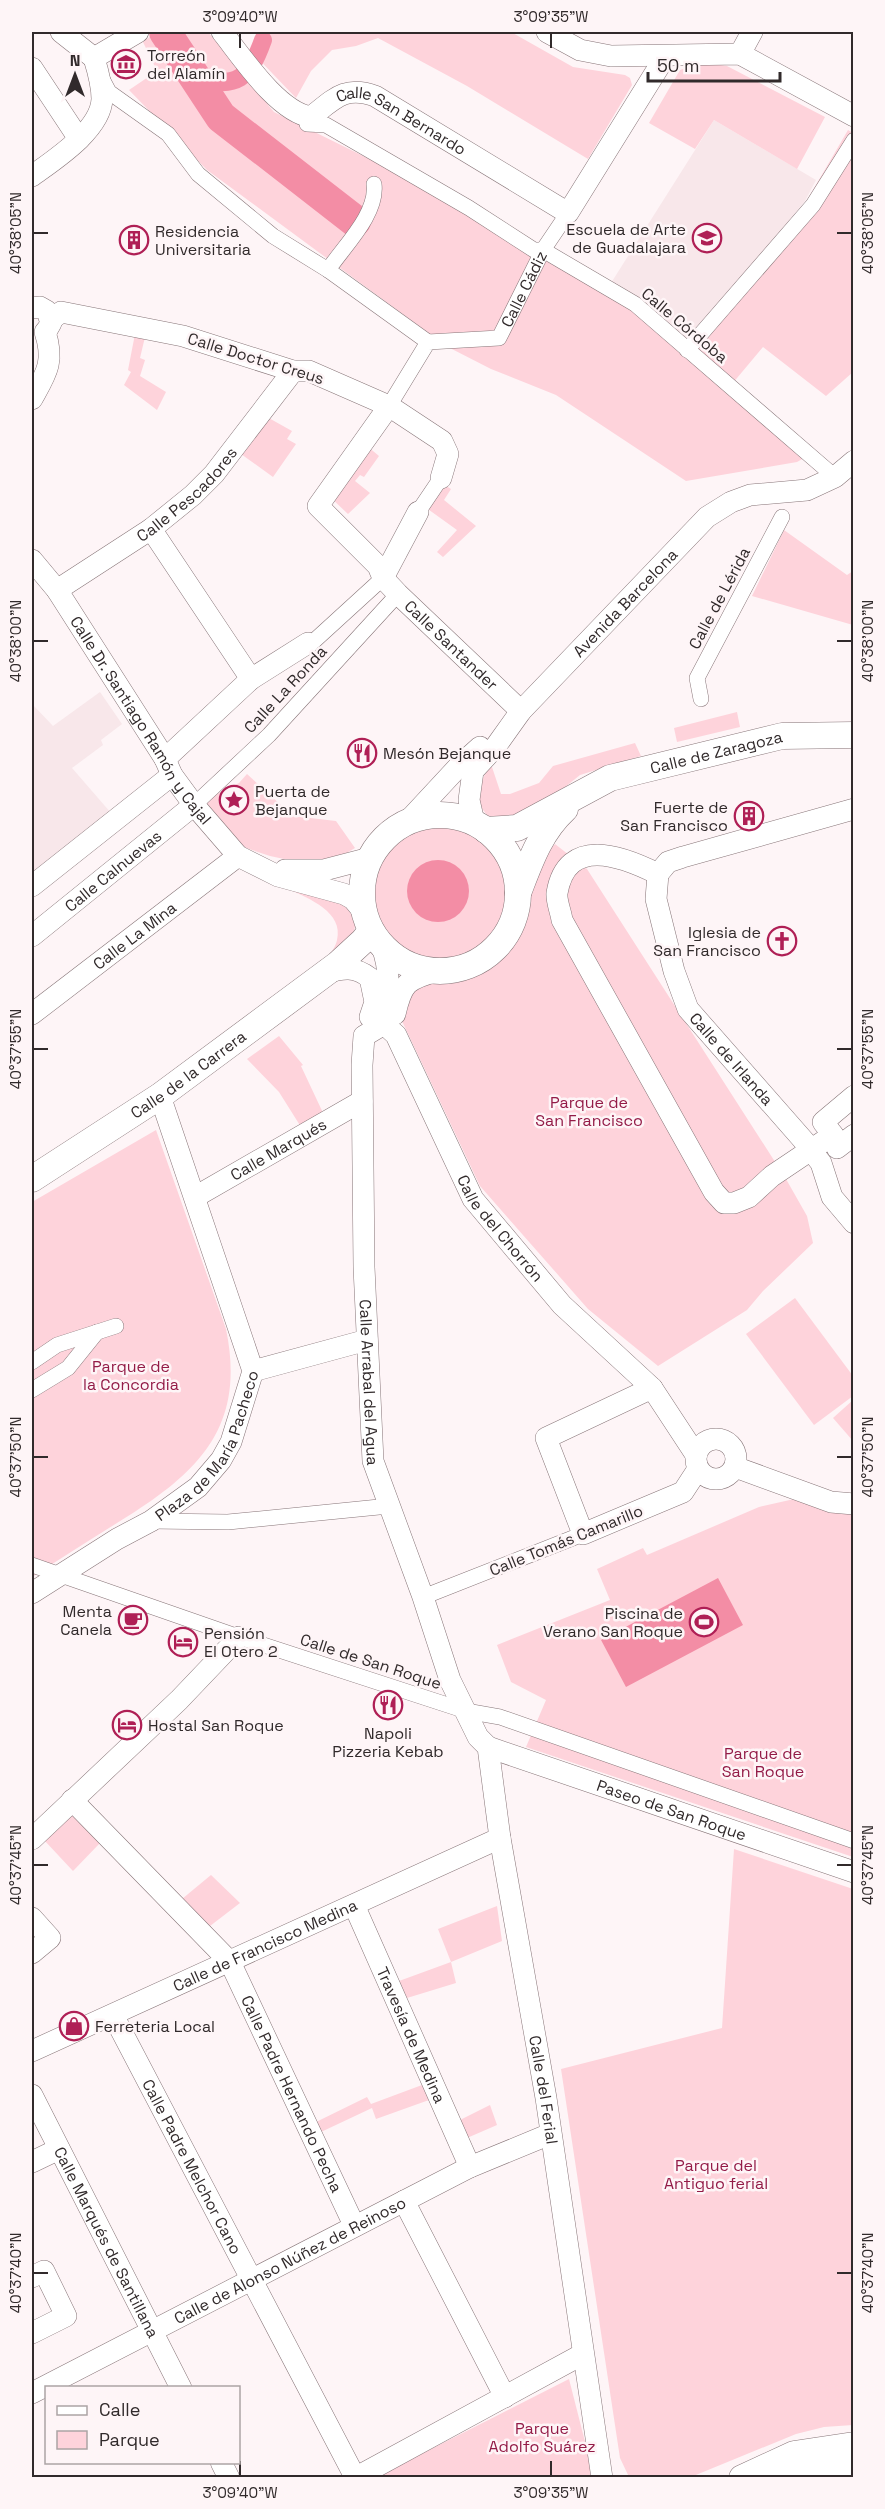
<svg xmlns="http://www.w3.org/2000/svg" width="885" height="2509" font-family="'Space Grotesk',sans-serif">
<rect width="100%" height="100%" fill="#fef5f7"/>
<g fill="#f8e7ea">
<path d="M714,120L816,180L805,201L745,274L684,341L611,283Z"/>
<path d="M100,692L122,724L101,740L103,745L72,768L111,813L32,878V704L53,726Z"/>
</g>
<g fill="#fed3db">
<path d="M156,32H208L274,112L422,185L538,249L640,315L804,458L797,462L686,481L556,395L491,369L446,346L207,170L129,90L157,71L143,42Z"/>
<path d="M261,32H511L573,67L625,75L630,78L632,85L588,159L467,86L378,38L356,46L332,50L311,71L296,98L251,51Z"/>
<path d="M708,63L727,66L825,117L797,169L714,120L695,149L649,123L680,70L694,65Z"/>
<path d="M848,130L853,133V372L826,396L763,347L732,384L688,342L806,202Z"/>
<path d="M135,334L145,337L140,358L145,360L140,376L166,392L157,410L124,385L131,372L128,370Z"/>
<path d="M267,417L292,431L287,439L296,444L273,477L241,454Z"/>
<path d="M367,446L379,456L364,477L360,475L355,481L370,493L348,514L329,496Z"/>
<path d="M443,484L451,489L444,500L476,526L443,557L437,552L457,530L425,507Z"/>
<path d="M784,530L847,575L853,571V625L752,596Z"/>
<path d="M737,712L740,727L677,742L674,728Z"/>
<path d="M635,743L641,756L580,775L533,813L493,821C470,800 477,788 491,764L501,794H510L539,783L553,766Z"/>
<path d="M247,774L293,816L336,821L355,848L340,857L298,862L270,856L246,848L194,805L239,783Z"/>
<circle cx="440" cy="893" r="68"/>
<path d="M555,844L587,869L786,1179L807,1216L813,1243L763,1291L747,1310L658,1366L588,1309L480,1186L401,1019L408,989C488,962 529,966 533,867Z"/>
<path d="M289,889L326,895L354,911C361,934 344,944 329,957C331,952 336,946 337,940C344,912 309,899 289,889Z"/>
<path d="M279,1036L303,1065L301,1066L324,1115L301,1127L279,1092L247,1059Z"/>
<path d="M156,1130L226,1329C247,1430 195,1475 117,1523C88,1541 60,1559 32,1577V1202Z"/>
<path d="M795,1298L853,1376V1396L814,1425L746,1334Z"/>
<path d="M853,1400V1441L833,1418Z"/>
<path d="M803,1497L853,1512V1857L526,1747L546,1700L511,1682L497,1645L610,1600L597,1569L643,1548L647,1555L759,1507Z"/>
<path d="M72,1814L100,1843L73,1871L44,1840Z"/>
<path d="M734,1849L853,1889V2425L824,2427L796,2434L691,2477H629L620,2458L561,2069L722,2028Z"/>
<path d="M211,1875L240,1903L210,1926L182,1899Z"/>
<path d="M497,1906L502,1941L451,1962L456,1983L407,1998L399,1981L451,1962L438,1929Z"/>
<path d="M422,2085L429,2100L376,2119L372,2108L321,2132L316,2122L367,2097L371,2104Z"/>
<path d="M490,2105L497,2125L467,2138L460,2120Z"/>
<path d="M569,2379L594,2477L374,2478Z"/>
</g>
<g fill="#f38da5">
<circle cx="438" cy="891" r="31"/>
<path d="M718,1578L743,1625L626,1687L601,1640Z"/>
</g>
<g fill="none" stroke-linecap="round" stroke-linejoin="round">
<path stroke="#f38da5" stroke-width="18" d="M196,79C238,88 249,79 263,40"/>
<path stroke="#f38da5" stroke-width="32" d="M165,32L221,117L355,221"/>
<g stroke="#877578" stroke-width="16">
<g id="pedestrian">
<path d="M101,77L109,92L168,134L198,174L273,236L328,270L428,342"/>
<path d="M307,124L326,125L469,208L534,250H543L635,304L835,477"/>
<path d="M328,270C344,246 378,214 374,184"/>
<path d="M687,350L813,205L854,140"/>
<path id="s1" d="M389,406L428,342L499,338L543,250L568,213"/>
<path d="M418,512L441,478"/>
<path d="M308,643L314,641L383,578"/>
<path d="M701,699L697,678L782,517"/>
<path d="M194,805L269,735L398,594"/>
<path d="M32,1362L57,1345L116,1326"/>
<path d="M32,1390L68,1368L97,1332"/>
<path d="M151,1521L228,1522L389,1506"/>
<path d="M32,1565L239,1637L466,1711L500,1717L854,1841"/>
<path d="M423,1597L583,1534"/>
</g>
</g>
<g stroke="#877578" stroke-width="22">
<g id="minor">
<path d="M61,32L94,58"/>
<path id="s2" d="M222,32C242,57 278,112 311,117C334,99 345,85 375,96L568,213L665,57"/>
<path d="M547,32L580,50L611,56L740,54L854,116"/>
<path d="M740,54L752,32"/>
<path d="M32,68L79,139"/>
<path d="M32,176C54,160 101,130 102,99C102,85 98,71 94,58L138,32"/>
<path d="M32,308L40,307L47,311L51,323L47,330"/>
<path id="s3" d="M51,320L61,312L183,336L293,371H309L389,406L318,506L378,566L383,578L398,594L521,711"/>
<path d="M32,399C46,374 55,362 45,332"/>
<path d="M389,406L442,441L448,454L441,478"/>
<path d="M151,529L251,679"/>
<path id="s4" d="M32,560L57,590L165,759L172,775L194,805L238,856L278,876L344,894L353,899L363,911"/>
<path d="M383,578L418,512"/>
<path id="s5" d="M57,590L151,529L193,495L214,474L293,371"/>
<path d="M165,759L251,679L308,643"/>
<path d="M408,821L459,766L480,747"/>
<path id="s6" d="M474,822L469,800L473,771L496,746L521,711L707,517L731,502L750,495L807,490L835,477L854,461"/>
<path d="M285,870H324L370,858"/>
<path d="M658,874C622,856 567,835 557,893C556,901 561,912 562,920L714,1192L724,1203H734L749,1197L772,1176L833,1135"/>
<path id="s7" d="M658,874L656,899L674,971L688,1009L804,1141L821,1163L832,1197L854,1223"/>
<path d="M658,874L668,862L683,857L854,809"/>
<path d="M32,886L172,775"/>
<path id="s8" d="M32,936L194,805"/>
<path id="s9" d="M381,945C392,970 388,997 384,1024L364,1036L362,1065L364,1267L373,1461L423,1597L450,1680L478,1737L488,1747L500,1838L546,2098L602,2478"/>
<path d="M326,973C343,968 355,966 370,978L375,1002L370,1017"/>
<path id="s10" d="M32,1014L238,856"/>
<path d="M395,1014C402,983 407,979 437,971"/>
<path id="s11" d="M384,1024L396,1035L473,1199L562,1305L652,1388L696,1455"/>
<path d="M854,1096L823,1122L833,1135L837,1148L854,1135"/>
<path id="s12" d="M195,1197L362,1101"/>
<path d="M253,1371L367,1340"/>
<path d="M652,1388L546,1438L583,1534L683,1492L698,1469"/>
<circle cx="716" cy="1459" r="20"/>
<path d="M735,1467L831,1502L854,1504"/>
<path id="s13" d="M32,1593L117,1539L151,1521L198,1487L221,1460L231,1442L253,1371L160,1096"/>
<path id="s14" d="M488,1747L854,1872"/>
<path id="s15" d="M72,1800L230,1962L354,2225"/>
<path d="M32,1839L179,1700L239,1637"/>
<path id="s16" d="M354,1905L470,2167"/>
<path d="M32,1918L50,1938L32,1953"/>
<path id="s17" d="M113,2015L355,2477"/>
<path id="s18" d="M32,2051L500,1838"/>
<path id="s19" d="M32,2095L181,2388"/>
<path d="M32,2162L59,2149"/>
<path d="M404,2201L505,2397"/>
<path d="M32,2277L44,2271L66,2316L32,2333"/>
<path id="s20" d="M32,2393L470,2167L550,2134"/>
<path d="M221,2462L229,2478"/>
<path d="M355,2478L583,2354"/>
</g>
</g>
<g stroke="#877578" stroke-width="27">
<g id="tertiary">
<circle cx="440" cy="893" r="78"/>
<path id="s21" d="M486,830L517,828L610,778L782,736L854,735"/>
<path d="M518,893C530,862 540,832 565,809"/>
<path id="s22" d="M32,1179L160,1096L338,964L363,941L371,931"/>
<path d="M742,2478L794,2454L854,2445"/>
<path d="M783,2478L796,2471L854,2463"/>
</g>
</g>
<use href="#pedestrian" stroke="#fff" stroke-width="15"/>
<use href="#minor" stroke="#fff" stroke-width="21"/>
<use href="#tertiary" stroke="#fff" stroke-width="26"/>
</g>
<path fill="none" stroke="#312a2b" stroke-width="2" d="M240,33V48M551,33V48M33,233H48M837,233H852M33,641H48M837,641H852M33,1049H48M837,1049H852M33,1457H48M837,1457H852M33,1865H48M837,1865H852M33,2273H48M837,2273H852M240,2461V2476M551,2461V2476"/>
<defs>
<g id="museum-ring" transform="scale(1.5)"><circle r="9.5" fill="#fef5f7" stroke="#af1f55" stroke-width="1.5"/><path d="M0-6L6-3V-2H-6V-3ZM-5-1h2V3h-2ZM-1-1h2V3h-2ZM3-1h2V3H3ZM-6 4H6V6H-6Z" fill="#af1f55"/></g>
<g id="university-ring" transform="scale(1.5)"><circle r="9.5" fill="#fef5f7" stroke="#af1f55" stroke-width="1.5"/><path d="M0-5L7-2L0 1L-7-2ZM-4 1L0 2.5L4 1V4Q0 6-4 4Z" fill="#af1f55"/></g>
<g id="building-ring" transform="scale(1.5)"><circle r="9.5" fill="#fef5f7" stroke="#af1f55" stroke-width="1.5"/><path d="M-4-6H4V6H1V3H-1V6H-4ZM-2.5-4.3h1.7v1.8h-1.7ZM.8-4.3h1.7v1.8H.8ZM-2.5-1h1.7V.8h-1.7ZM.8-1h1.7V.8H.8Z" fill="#af1f55"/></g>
<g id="restaurant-ring" transform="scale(1.5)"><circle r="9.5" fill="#fef5f7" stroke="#af1f55" stroke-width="1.5"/><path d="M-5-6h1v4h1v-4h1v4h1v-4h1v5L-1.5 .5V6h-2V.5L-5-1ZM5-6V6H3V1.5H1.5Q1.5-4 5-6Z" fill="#af1f55"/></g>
<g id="sight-ring" transform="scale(1.5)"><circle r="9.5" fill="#fef5f7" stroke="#af1f55" stroke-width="1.5"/><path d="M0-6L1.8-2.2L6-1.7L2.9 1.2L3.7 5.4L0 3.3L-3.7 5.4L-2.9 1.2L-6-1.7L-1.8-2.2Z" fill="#af1f55"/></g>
<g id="church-ring" transform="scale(1.5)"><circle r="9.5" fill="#fef5f7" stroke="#af1f55" stroke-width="1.5"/><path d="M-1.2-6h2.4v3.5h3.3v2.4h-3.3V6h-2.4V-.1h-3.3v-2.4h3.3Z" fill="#af1f55"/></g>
<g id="cafe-ring" transform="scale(1.5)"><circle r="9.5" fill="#fef5f7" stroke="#af1f55" stroke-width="1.5"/><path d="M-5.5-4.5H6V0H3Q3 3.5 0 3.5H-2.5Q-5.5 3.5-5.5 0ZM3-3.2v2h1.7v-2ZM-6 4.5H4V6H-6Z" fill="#af1f55"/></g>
<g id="stadium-ring" transform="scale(1.5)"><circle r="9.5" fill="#fef5f7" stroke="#af1f55" stroke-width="1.5"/><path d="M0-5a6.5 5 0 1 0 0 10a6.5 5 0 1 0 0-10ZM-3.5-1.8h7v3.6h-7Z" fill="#af1f55"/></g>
<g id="hotel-ring" transform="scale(1.5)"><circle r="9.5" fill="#fef5f7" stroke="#af1f55" stroke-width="1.5"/><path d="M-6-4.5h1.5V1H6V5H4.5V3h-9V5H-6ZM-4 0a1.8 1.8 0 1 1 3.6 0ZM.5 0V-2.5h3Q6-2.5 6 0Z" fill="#af1f55"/></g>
<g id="shop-ring" transform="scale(1.5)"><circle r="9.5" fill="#fef5f7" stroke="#af1f55" stroke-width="1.5"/><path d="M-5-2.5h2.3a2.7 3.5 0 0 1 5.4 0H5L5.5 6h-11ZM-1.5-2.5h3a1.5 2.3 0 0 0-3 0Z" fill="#af1f55"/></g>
</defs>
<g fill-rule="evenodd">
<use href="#museum-ring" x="126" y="64"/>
<use href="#university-ring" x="707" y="238"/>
<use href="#building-ring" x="134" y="240"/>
<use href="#restaurant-ring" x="362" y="753"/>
<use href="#sight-ring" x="234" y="800"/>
<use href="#building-ring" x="749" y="816"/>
<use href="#church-ring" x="782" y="941"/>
<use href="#cafe-ring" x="133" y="1620"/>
<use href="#stadium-ring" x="704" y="1622"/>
<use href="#hotel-ring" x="183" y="1642"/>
<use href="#restaurant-ring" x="388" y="1705"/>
<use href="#hotel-ring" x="127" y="1725"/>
<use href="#shop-ring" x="74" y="2026"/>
</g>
<g text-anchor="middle" stroke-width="5" stroke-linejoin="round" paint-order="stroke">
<g font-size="16" fill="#312a2b" stroke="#fef5f7" text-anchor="start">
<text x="147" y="61">Torreón<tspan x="147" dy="18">del Alamín</tspan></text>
<text x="686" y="235" text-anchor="end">Escuela de Arte<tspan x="686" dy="18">de Guadalajara</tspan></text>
<text x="155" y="237">Residencia<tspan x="155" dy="18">Universitaria</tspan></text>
<text x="383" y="759">Mesón Bejanque</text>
<text x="255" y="797">Puerta de<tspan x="255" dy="18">Bejanque</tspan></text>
<text x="728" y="813" text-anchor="end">Fuerte de<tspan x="728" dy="18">San Francisco</tspan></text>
<text x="761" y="938" text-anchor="end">Iglesia de<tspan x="761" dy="18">San Francisco</tspan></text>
<text x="112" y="1617" text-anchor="end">Menta<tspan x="112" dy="18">Canela</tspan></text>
<text x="683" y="1619" text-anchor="end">Piscina de<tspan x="683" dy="18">Verano San Roque</tspan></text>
<text x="204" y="1639">Pensión<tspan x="204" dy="18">El Otero 2</tspan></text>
<text x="148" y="1731">Hostal San Roque</text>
<text x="388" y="1739" text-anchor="middle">Napoli<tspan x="388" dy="18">Pizzeria Kebab</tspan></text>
<text x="95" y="2032">Ferreteria Local</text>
</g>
<g font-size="16" fill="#312a2b" stroke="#fef5f7">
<text dy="6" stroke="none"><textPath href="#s2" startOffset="230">Calle San Bernardo</textPath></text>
<text dy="6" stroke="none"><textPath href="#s1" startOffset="201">Calle Cádiz</textPath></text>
<text transform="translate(685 325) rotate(40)" y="6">Calle Córdoba</text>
<text transform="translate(256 358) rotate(17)" y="6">Calle Doctor Creus</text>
<text dy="6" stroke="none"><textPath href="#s5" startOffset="162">Calle Pescadores</textPath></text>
<text transform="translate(719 598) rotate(-62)" y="6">Calle de Lérida</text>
<text dy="6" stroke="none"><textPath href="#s6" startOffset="279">Avenida Barcelona</textPath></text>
<text dy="6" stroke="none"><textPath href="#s3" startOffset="672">Calle Santander</textPath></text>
<text transform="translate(285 689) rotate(-47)" y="6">Calle La Ronda</text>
<text dy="6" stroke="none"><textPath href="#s4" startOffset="194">Calle Dr. Santiago Ramón y Cajal</textPath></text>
<text dy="6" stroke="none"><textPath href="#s21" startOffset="246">Calle de Zaragoza</textPath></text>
<text dy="6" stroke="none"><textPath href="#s8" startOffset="104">Calle Calnuevas</textPath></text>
<text dy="6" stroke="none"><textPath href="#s10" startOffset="129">Calle La Mina</textPath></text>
<text dy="6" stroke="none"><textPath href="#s7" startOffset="206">Calle de Irlanda</textPath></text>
<text dy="6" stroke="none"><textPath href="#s22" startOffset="188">Calle de la Carrera</textPath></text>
<text dy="6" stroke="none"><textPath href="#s12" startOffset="96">Calle Marqués</textPath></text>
<text dy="6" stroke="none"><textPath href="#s11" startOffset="237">Calle del Chorrón</textPath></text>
<text dy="6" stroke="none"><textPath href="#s9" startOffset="450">Calle Arrabal del Agua</textPath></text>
<text dy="6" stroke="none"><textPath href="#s13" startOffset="237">Plaza de María Pacheco</textPath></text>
<text transform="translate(566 1540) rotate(-22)" y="6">Calle Tomás Camarillo</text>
<text transform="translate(371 1661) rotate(18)" y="6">Calle de San Roque</text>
<text dy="6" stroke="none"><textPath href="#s14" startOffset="194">Paseo de San Roque</textPath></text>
<text dy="6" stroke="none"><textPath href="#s18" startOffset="256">Calle de Francisco Medina</textPath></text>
<text dy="6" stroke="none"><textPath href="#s16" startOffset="142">Travesía de Medina</textPath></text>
<text dy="6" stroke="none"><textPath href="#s9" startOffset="1186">Calle del Ferial</textPath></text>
<text dy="6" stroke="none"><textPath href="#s15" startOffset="372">Calle Padre Hernando Pecha</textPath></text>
<text dy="6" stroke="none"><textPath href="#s17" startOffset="171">Calle Padre Melchor Cano</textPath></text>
<text dy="6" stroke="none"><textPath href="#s19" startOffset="165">Calle Marqués de Santillana</textPath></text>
<text dy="6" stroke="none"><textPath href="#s20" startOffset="290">Calle de Alonso Núñez de Reinoso</textPath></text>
</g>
<g font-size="16" fill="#931b47" stroke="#fef5f7">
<text x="589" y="1108">Parque de<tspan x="589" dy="18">San Francisco</tspan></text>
<text x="131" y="1372">Parque de<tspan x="131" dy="18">la Concordia</tspan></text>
<text x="763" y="1759">Parque de<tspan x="763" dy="18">San Roque</tspan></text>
<text x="716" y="2171">Parque del<tspan x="716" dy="18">Antiguo ferial</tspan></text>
<text x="542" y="2434">Parque<tspan x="542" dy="18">Adolfo Suárez</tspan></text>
</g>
</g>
<rect width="885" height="2509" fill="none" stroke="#fef5f7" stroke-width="66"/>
<rect x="45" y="2386" width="195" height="78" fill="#fef5f7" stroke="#aca4a5" stroke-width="1.5"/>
<rect x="57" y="2406" width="30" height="9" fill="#ffffff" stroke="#aca4a5" stroke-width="1.5"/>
<text x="99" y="2416" font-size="18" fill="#312a2b">Calle</text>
<rect x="57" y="2431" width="30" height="18" fill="#fed3db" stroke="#aca4a5" stroke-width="1.5"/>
<text x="99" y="2446" font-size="18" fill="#312a2b">Parque</text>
<g transform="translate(75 75)" stroke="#fef5f7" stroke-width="4.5" paint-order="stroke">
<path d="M0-4.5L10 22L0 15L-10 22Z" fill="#312a2b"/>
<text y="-9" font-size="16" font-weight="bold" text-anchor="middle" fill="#312a2b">N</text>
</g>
<path d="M648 72v9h132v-9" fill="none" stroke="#312a2b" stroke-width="3"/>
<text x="657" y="72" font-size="18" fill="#312a2b" stroke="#fef5f7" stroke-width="4.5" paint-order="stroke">50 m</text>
<rect x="33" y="33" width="819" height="2443" fill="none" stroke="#312a2b" stroke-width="2"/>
<g font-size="15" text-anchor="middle" fill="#312a2b">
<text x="240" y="22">3°09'40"W</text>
<text x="551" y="22">3°09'35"W</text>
<text transform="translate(16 233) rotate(-90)" y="5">40°38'05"N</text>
<text transform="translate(868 233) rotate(-90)" y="5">40°38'05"N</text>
<text transform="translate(16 641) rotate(-90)" y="5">40°38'00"N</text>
<text transform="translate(868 641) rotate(-90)" y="5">40°38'00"N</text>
<text transform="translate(16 1049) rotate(-90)" y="5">40°37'55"N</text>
<text transform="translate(868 1049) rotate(-90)" y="5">40°37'55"N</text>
<text transform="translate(16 1457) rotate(-90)" y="5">40°37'50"N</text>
<text transform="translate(868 1457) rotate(-90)" y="5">40°37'50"N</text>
<text transform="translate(16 1865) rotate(-90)" y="5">40°37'45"N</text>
<text transform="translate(868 1865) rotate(-90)" y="5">40°37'45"N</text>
<text transform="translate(16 2273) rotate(-90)" y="5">40°37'40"N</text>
<text transform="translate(868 2273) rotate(-90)" y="5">40°37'40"N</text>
<text x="240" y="2498">3°09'40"W</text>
<text x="551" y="2498">3°09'35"W</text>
</g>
</svg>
